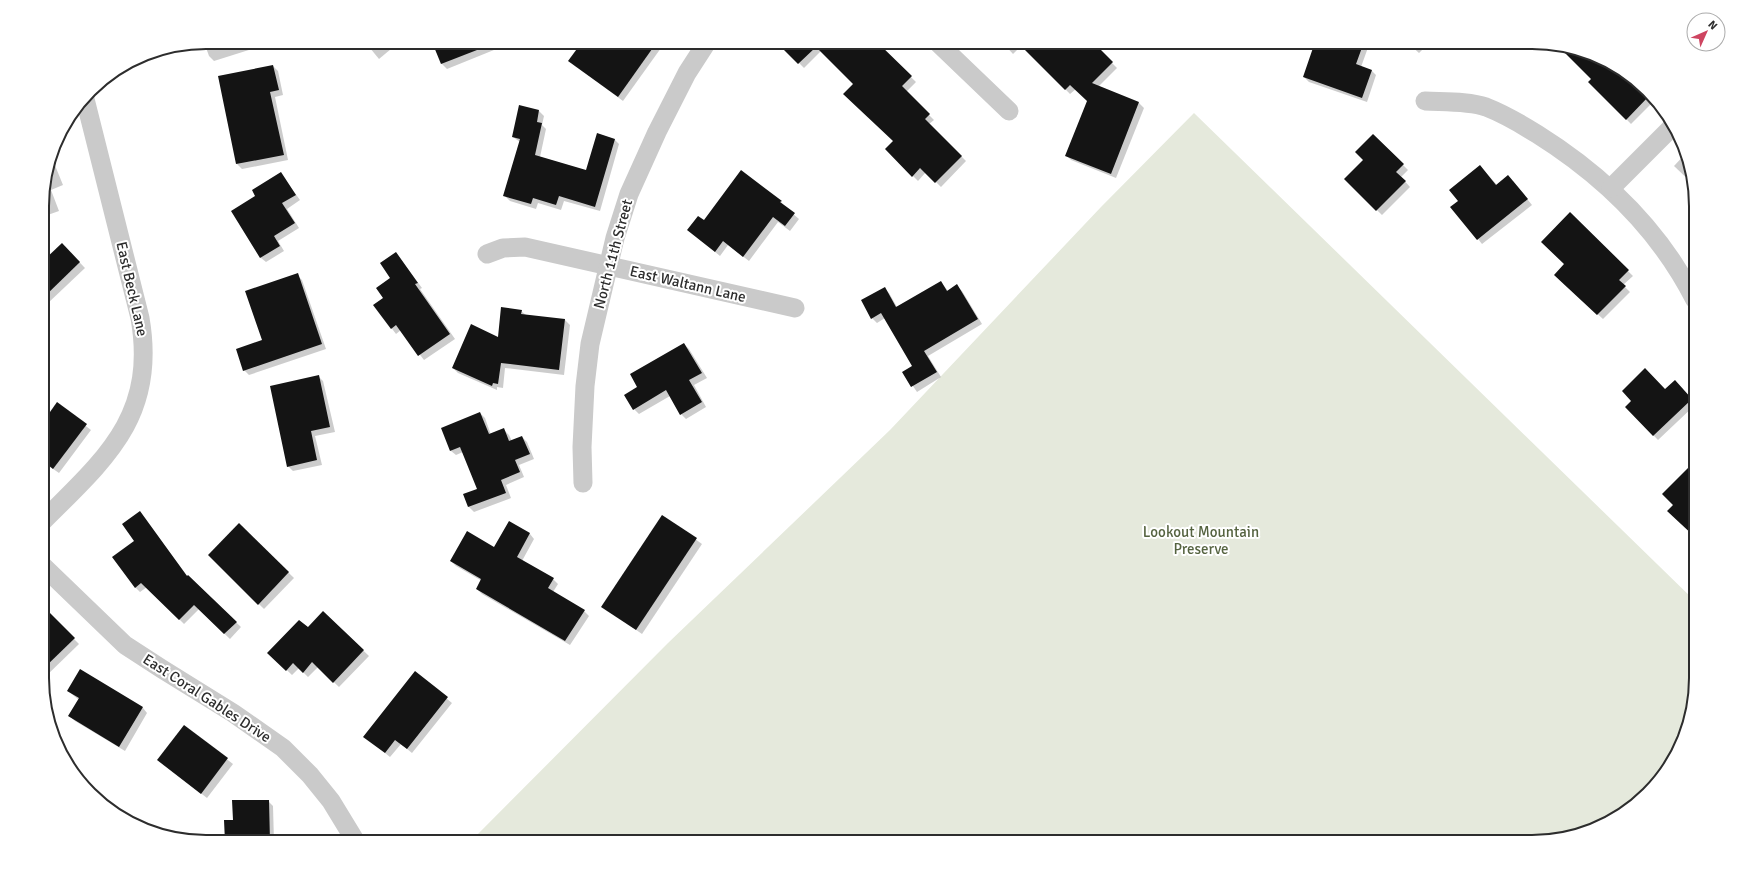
<svg xmlns="http://www.w3.org/2000/svg" width="1738" height="884" font-family="Signika,sans-serif">
<rect width="100%" height="100%" fill="#fff"/>
<path fill="#e5e9dc" d="M1194,113L1696,602V678L1679,750L1655,786L1623,814L1585,833L1542,842H470L668,643L890,430L1101,207Z"/>
<g fill="#0003">
<path d="M204,42H256L258,47L214,61L209,56Z"/>
<path d="M365,42H395L397,44L379,59Z"/>
<path d="M433,42H514L447,69L442,64Z"/>
<path d="M583,42H656L661,48L623,101L569,61Z"/>
<path d="M788,42H875L916,82L906,92L934,120L929,124L966,161L941,187L926,172L918,181L886,149L894,141L854,84L821,51L804,68L783,47Z"/>
<path d="M1002,42H1091L1117,68L1098,87L1139,103L1144,108L1116,178L1071,160L1066,155L1088,101L1076,89L1070,94L1022,45L1013,54Z"/>
<path d="M1316,42H1370L1361,67L1371,70L1376,75L1367,102L1309,82L1304,77Z"/>
<path d="M1395,42H1430L1419,53L1408,43L1402,49Z"/>
<path d="M1563,49L1604,59L1655,100L1631,124L1590,82L1593,79Z"/>
<path d="M273,66L278,71L283,95L275,97L288,160L242,169L237,164L219,77Z"/>
<path d="M520,107L539,111L544,116L542,125L546,129L540,157L587,171L614,139L619,144L600,211L564,201L561,210L538,203L536,209L510,201L505,196L520,142L513,137Z"/>
<path d="M1373,135L1408,170L1401,177L1410,187L1382,215L1345,179L1364,160Z"/>
<path d="M1686,153L1695,185V186L1674,166Z"/>
<path d="M52,158L63,185L51,190L59,211L42,217V195Z"/>
<path d="M1480,166L1497,185L1513,181L1532,205L1482,244L1478,239L1459,201Z"/>
<path d="M741,172L781,202L785,207L799,219L790,231L778,222L749,261L728,245L720,256L688,230L704,221Z"/>
<path d="M281,174L300,200L287,209L299,228L278,241L284,251L266,262L261,258L232,211L257,196Z"/>
<path d="M1570,214L1633,276L1623,285L1630,292L1603,319L1560,280L1565,264Z"/>
<path d="M62,244L85,268L47,304L43,300V262Z"/>
<path d="M396,253L422,288L420,289L455,339L424,360L401,330L396,334L374,305L384,298L391,278Z"/>
<path d="M297,275L302,280L326,349L249,375L244,370L263,341Z"/>
<path d="M941,282L948,291L957,286L962,291L982,324L928,356L941,377L917,392L904,373L914,367L885,318L877,323L872,318L884,288L889,293L897,307Z"/>
<path d="M521,311L526,315L565,320L570,325L564,375L505,368L503,388L497,387V390L458,373L453,368L499,338Z"/>
<path d="M684,344L689,349L707,378L694,385L706,407L686,419L681,414L670,396L639,414L634,409L639,387Z"/>
<path d="M318,376L323,381L335,432L315,436L322,465L293,471L288,466Z"/>
<path d="M1675,382L1695,403V405L1658,440L1626,407L1666,391Z"/>
<path d="M57,404L91,430L59,473L43,462V416L46,419Z"/>
<path d="M480,413L485,418L491,435L504,430L509,435L512,441L522,437L527,442L534,459L519,465L524,477L506,485L511,498L474,512L469,507L464,495L478,490L463,452L456,455L451,451Z"/>
<path d="M663,516L702,544L642,634L603,607Z"/>
<path d="M144,518L188,577L241,627L230,639L199,609L184,624L147,587L140,592L135,587L136,541Z"/>
<path d="M509,522L530,534L534,539L522,561L553,579L558,584L553,592L584,611L589,616L570,645L482,594L477,589L482,581L456,566L451,561L494,548Z"/>
<path d="M239,524L294,578L264,609L209,555Z"/>
<path d="M43,608L79,644L43,679Z"/>
<path d="M323,612L369,656L339,687L318,667L308,677L299,668L292,675L269,653L308,629Z"/>
<path d="M415,673L452,703L412,753L401,744L390,757L370,741Z"/>
<path d="M68,691L143,708L147,713L125,751L75,721L70,716L79,700Z"/>
<path d="M184,726L233,764L207,798L163,764Z"/>
<path d="M268,801L273,806L274,842H226L234,821Z"/>
</g>
<g fill="#141414">
<path d="M432,42H495V43L441,64Z"/>
<path d="M582,42H657L618,97L568,61Z"/>
<path d="M776,42H877L912,76L902,86L930,114L925,119L962,156L935,183L920,168L912,177L885,149L893,141L843,94L853,84L816,47L798,64Z"/>
<path d="M1017,42H1093L1113,62L1092,83L1139,102L1111,174L1065,156L1087,101L1070,85L1065,90Z"/>
<path d="M1315,42H1364L1356,64L1372,70L1362,98L1303,77Z"/>
<path d="M1561,49L1604,59L1649,96L1626,120L1588,82L1591,79Z"/>
<path d="M273,65L279,90L270,92L284,155L236,164L218,76Z"/>
<path d="M519,105L539,110L537,122L542,123L535,155L586,170L597,133L615,139L595,207L559,196L556,205L533,198L531,204L503,196L520,139L512,137Z"/>
<path d="M1373,134L1404,164L1396,172L1406,181L1376,211L1344,179L1363,160L1355,152Z"/>
<path d="M1480,165L1496,185L1508,175L1528,199L1477,240L1450,207L1458,201L1449,190Z"/>
<path d="M741,170L782,201L780,202L795,213L785,226L773,217L743,257L723,241L715,252L687,230L698,216L704,220Z"/>
<path d="M281,172L296,195L282,203L295,223L274,236L280,246L260,258L231,211L255,196L252,190Z"/>
<path d="M1570,212L1629,270L1619,280L1626,286L1597,315L1554,275L1564,264L1541,242Z"/>
<path d="M62,243L80,262L43,298V261Z"/>
<path d="M396,252L418,283L415,284L450,334L418,356L396,325L391,329L373,305L383,298L376,288L390,278L380,263Z"/>
<path d="M298,273L322,344L243,371L236,349L262,340L245,291Z"/>
<path d="M941,281L947,291L957,284L978,319L924,351L937,372L911,387L902,372L912,366L881,313L871,319L861,300L885,287L896,307Z"/>
<path d="M501,307L522,310L521,314L565,319L559,370L501,363L498,384L493,383L492,386L452,368L471,324L498,337Z"/>
<path d="M684,343L702,373L689,380L702,402L680,415L666,390L633,410L624,395L637,387L630,374Z"/>
<path d="M1645,368L1665,389L1675,380L1692,399L1653,436L1625,407L1631,401L1622,391Z"/>
<path d="M319,375L330,427L311,431L317,460L287,467L270,386Z"/>
<path d="M57,402L87,424L53,469L43,461V422Z"/>
<path d="M480,412L489,434L504,428L509,441L522,436L530,454L515,460L520,472L501,480L506,493L468,507L463,494L477,489L460,447L450,451L441,428Z"/>
<path d="M1695,461L1696,538L1667,511L1673,505L1662,494Z"/>
<path d="M140,511L187,576L188,575L237,622L224,634L194,605L179,620L141,583L135,588L112,557L134,541L122,524Z"/>
<path d="M662,515L697,538L636,630L601,607Z"/>
<path d="M509,521L530,533L517,557L554,578L548,588L585,610L565,641L476,589L481,579L450,561L467,531L494,547Z"/>
<path d="M239,523L289,572L258,605L208,555Z"/>
<path d="M43,606L75,638L43,669Z"/>
<path d="M323,611L364,650L333,683L312,662L303,673L293,663L286,671L267,653L299,620L308,627Z"/>
<path d="M80,669L143,707L119,747L68,716L79,698L67,691Z"/>
<path d="M415,671L448,697L407,749L395,740L385,753L363,737Z"/>
<path d="M184,725L228,758L201,794L157,760Z"/>
<path d="M232,800H269L270,842H225L224,820H233Z"/>
</g>
<g fill="none" stroke-linecap="round" stroke-linejoin="round">
<g stroke="#cacaca" stroke-width="19">
<path d="M937,42L1009,111"/>
<path d="M1425,101C1444,102 1469,101 1486,107C1504,114 1521,124 1537,134C1604,176 1659,229 1695,300"/>
<path d="M1611,188L1673,126"/>
<path d="M487,254L503,248L525,247L795,308"/>
<path d="M583,483L582,447L585,386L590,344L615,238L629,194L657,132L687,73L707,42"/>
<path d="M43,521C106,458 157,416 140,318L85,99"/>
<path d="M43,566L125,645L162,669L233,713L283,748L310,775L331,801L356,842"/>
</g>
</g>
<g text-anchor="middle" stroke-width="4" stroke-linejoin="round" paint-order="stroke">
<g font-size="15" fill="#2d2d2d" stroke="#fff">
<text transform="translate(613 254) rotate(-75)" y="5">North 11th Street</text>
<text transform="translate(688 284) rotate(13)" y="5">East Waltann Lane</text>
<text transform="translate(132 289) rotate(77)" y="5">East Beck Lane</text>
<text transform="translate(207 698) rotate(33)" y="5">East Coral Gables Drive</text>
</g>
<g font-size="15" fill="#556340" stroke="#fff">
<text x="1201" y="537">Lookout Mountain<tspan x="1201" dy="17">Preserve</tspan></text>
</g>
</g>
<path d="M0 0H1738V884H0ZM206 49H1532A157 157 0 0 1 1689 206V678A157 157 0 0 1 1532 835H206A157 157 0 0 1 49 678V206A157 157 0 0 1 206 49Z" fill="#fff" fill-rule="evenodd"/>
<path fill="none" stroke="#2d2d2d" stroke-width="2" d="M206 49H1532A157 157 0 0 1 1689 206V678A157 157 0 0 1 1532 835H206A157 157 0 0 1 49 678V206A157 157 0 0 1 206 49Z"/>
<g transform="translate(1706 32) rotate(45)"><circle r="19" fill="#ffffff" stroke="#ababab"/>
<path d="M0-3L7 15L0 10L-7 15Z" fill="#ce4561"/>
<text y="-6" font-size="11" font-weight="bold" text-anchor="middle" fill="#2d2d2d">N</text>
</g>
</svg>
